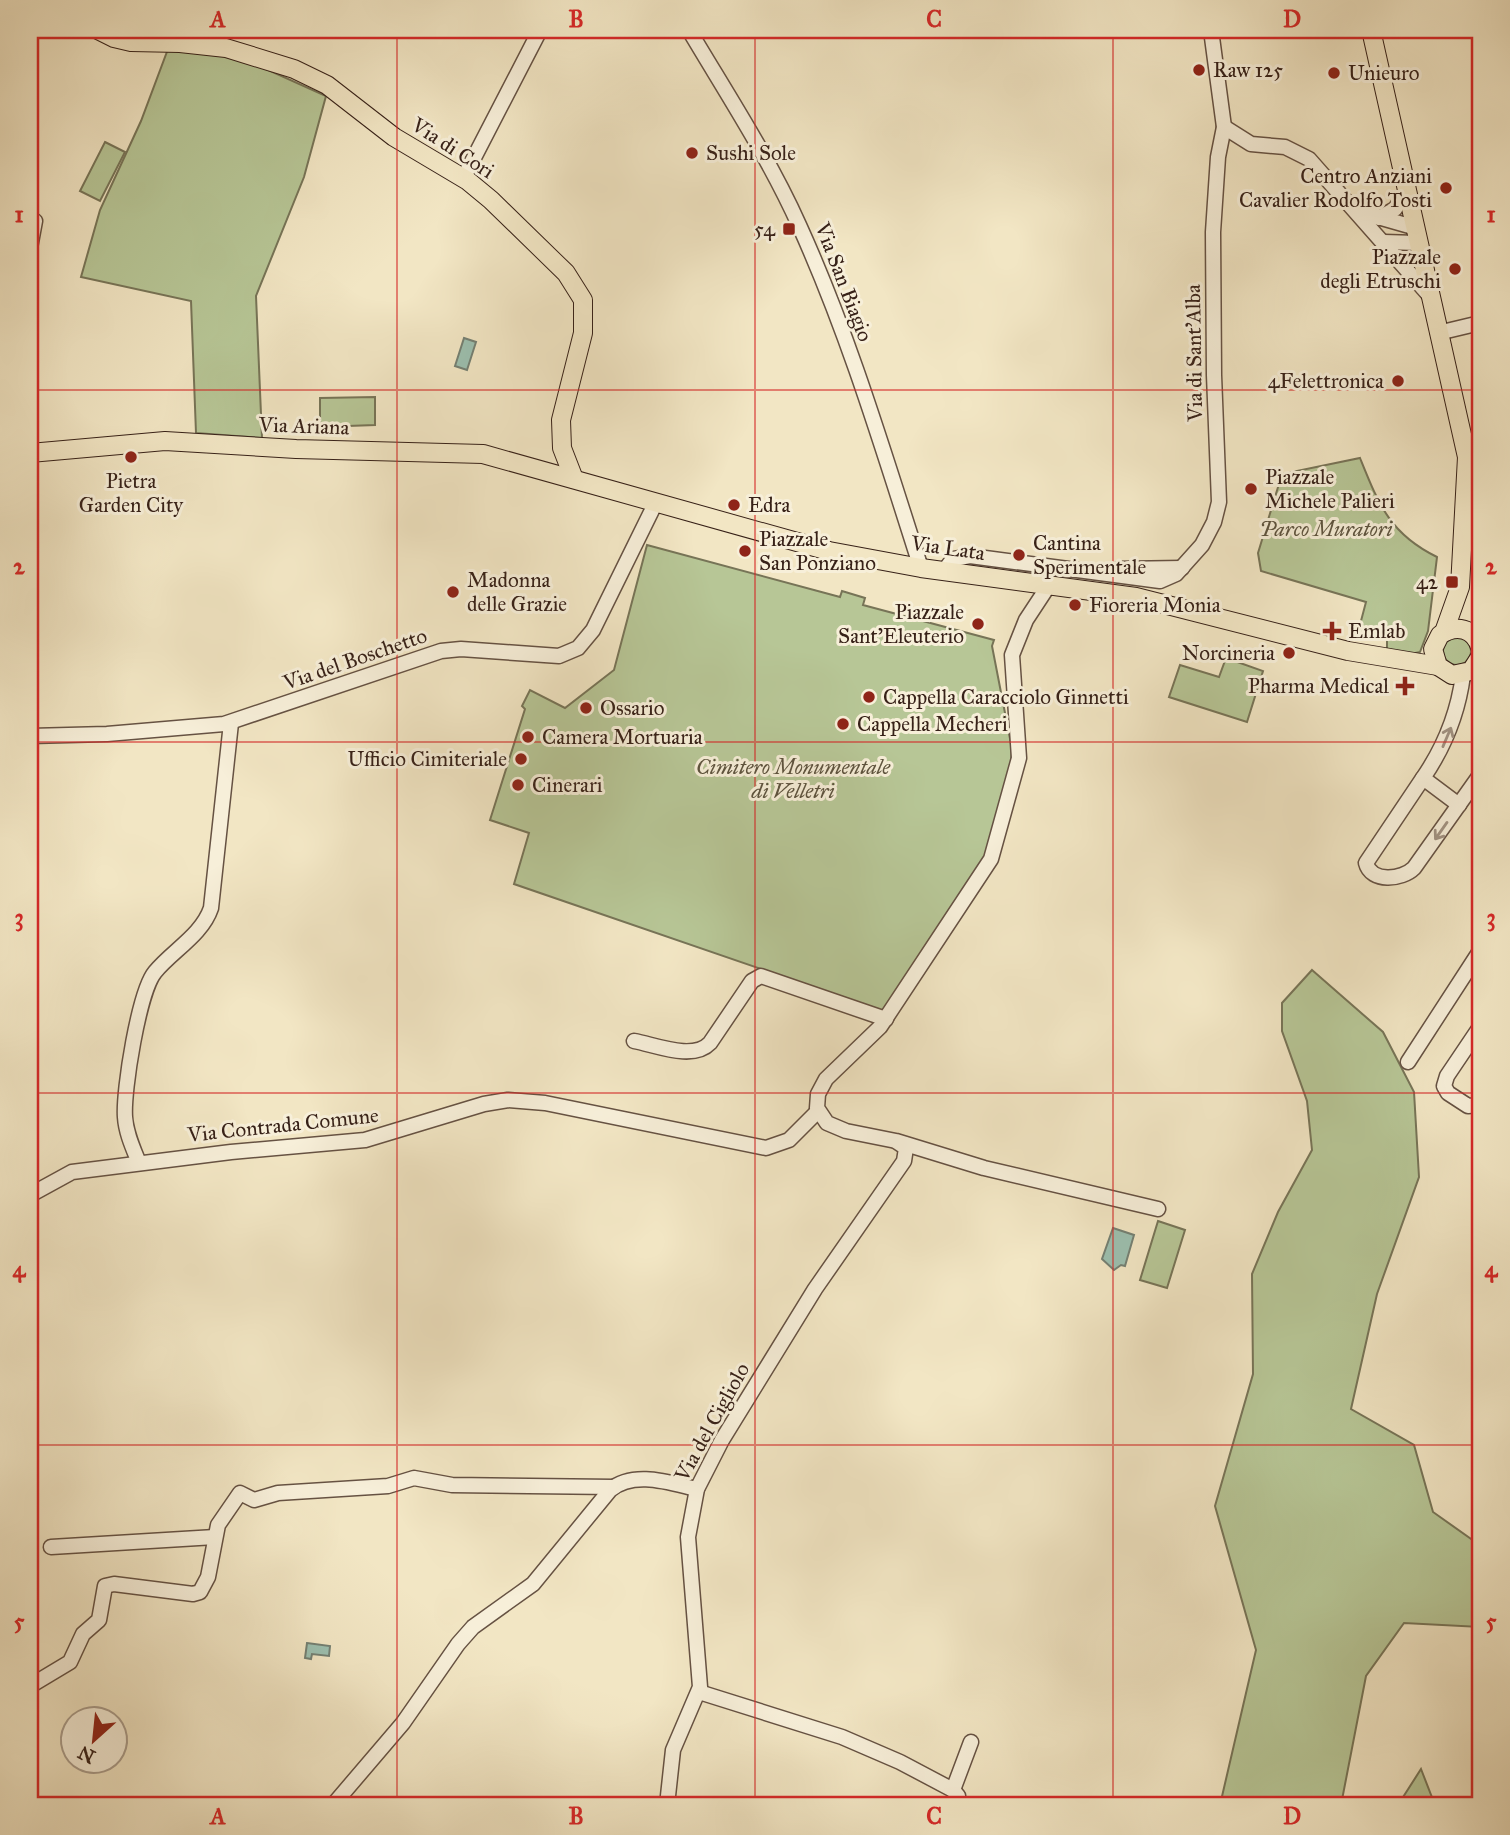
<svg xmlns="http://www.w3.org/2000/svg" width="1510" height="1835" font-family="'IM FELL Great Primer',serif">
<rect width="100%" height="100%" fill="#f2e6c4"/>
<filter id="stains"><feTurbulence type="fractalNoise" baseFrequency=".00286" numOctaves="4"/><feColorMatrix values="0 0 0 0 .2 0 0 0 0 .09 0 0 0 0 .02 0 0 0 .5 -.17"/></filter>
<radialGradient id="worn" r=".72"><stop offset=".6" stop-color="#630" stop-opacity="0"/><stop offset="1" stop-color="#630" stop-opacity=".3"/></radialGradient>
<g fill="#b7c696" stroke="#777457" stroke-width="2">
<path d="M168,49L214,51L248,61L326,96L304,177L256,296L262,438L196,433L191,301L81,277L100,210L141,121Z"/>
<path d="M105,142L125,152L100,201L80,191Z"/>
<path d="M375,397V425L320,427V398Z"/>
<path d="M1360,458C1379,505 1390,534 1437,557L1428,631L1420,652L1411,654L1387,650V639L1357,636L1366,602L1261,571L1258,553L1282,474Z"/>
<path d="M647,545L840,597L842,591L865,598L863,605L994,640L992,646L1012,749L1010,774L986,858L886,1012L514,884L529,833L490,820L525,709L522,706L530,690L565,708L614,670Z"/>
<circle cx="1457" cy="651" r="14"/>
<path d="M1226,658L1263,671L1247,722L1169,697L1180,665L1219,677Z"/>
<path d="M1312,970L1383,1032L1414,1092L1419,1177L1377,1294L1351,1409L1414,1445L1433,1512L1474,1541L1480,1536V1627L1404,1623L1366,1676L1341,1805H1220L1256,1650L1215,1506L1253,1374L1252,1274L1278,1212L1312,1150L1307,1101L1282,1031V1003Z"/>
<path d="M1158,1221L1185,1230L1167,1288L1140,1280Z"/>
<path d="M1421,1769L1433,1800L1431,1805H1398Z"/>
</g>
<g fill="#9cc0b0" stroke="#748073" stroke-width="2">
<path d="M464,338L476,342L467,370L455,366Z"/>
<path d="M1113,1228L1134,1235L1125,1266L1121,1265L1114,1270L1102,1259Z"/>
<path d="M307,1643L330,1646L329,1656L312,1654L311,1659L305,1658Z"/>
</g>
<g fill="none" stroke-linecap="round" stroke-linejoin="round">
<g stroke="#665243" stroke-width="17">
<g id="minor">
<path d="M689,30C727,94 769,158 799,225C849,335 884,453 921,568"/>
<path d="M1224,127L1251,144L1285,147L1309,159L1429,295"/>
<path d="M463,179L540,30"/>
<path d="M1357,211L1413,227"/>
<path d="M1379,218L1395,209L1406,192"/>
<path d="M1384,242L1417,243"/>
<path d="M30,248L35,221"/>
<path d="M1438,333L1480,323"/>
<path d="M1119,569L1182,568"/>
<path d="M944,571L953,559L970,556L1160,581L1176,574L1202,545L1214,522L1219,502L1214,375L1213,232L1218,157L1224,127L1211,30"/>
<path d="M1049,585L1026,620L1012,655L1019,758L991,859L880,1027L826,1079L818,1094L817,1108L827,1123L846,1131L896,1141L984,1168L1158,1209"/>
<path d="M30,736L107,734L224,724L441,651L461,649L559,656L578,648L593,630L656,502"/>
<path d="M1423,778L1366,863C1371,883 1402,880 1414,868L1480,775"/>
<path d="M1459,805L1423,778C1445,746 1458,714 1463,675"/>
<path d="M1480,1027L1447,1076L1444,1086L1448,1093L1468,1106L1480,1105"/>
<path d="M634,1041C656,1045 693,1061 710,1043L752,981L761,976L886,1019"/>
<path d="M1408,1062L1480,951"/>
<path d="M139,1163C133,1148 126,1133 125,1117C123,1091 139,991 155,972C172,951 202,935 211,908L231,723"/>
<path d="M30,1195L72,1172L231,1152L365,1140L484,1104L508,1100L545,1103L766,1148L789,1140L818,1111"/>
<path d="M51,1547L215,1537"/>
<path d="M30,1686L70,1662L83,1634L99,1620L105,1586L114,1584L193,1594L200,1592L208,1577L218,1525L240,1493L254,1500L278,1493L388,1486L414,1478L452,1485L614,1487"/>
<path d="M699,1692L842,1737L900,1762L953,1790L958,1796L959,1805"/>
<path d="M953,1790L971,1742"/>
<path d="M333,1805L403,1723L458,1644L473,1627L533,1584L610,1490C634,1470 670,1483 697,1489"/>
<path d="M667,1805L673,1750L700,1687L688,1537L697,1489L722,1440L815,1289L904,1161L906,1148L897,1142"/>
</g>
</g>
<g stroke="#372118" stroke-width="20">
<g id="major">
<path d="M98,30L114,38L131,42L180,43L226,48L294,69L327,85L394,137L468,181L491,200L566,273L583,300V333L561,420L562,448L574,479"/>
<path d="M1371,30L1467,457L1460,587L1444,632"/>
<path d="M30,453L165,441L296,449L483,454L829,551L921,568L1136,597L1348,651L1438,666"/>
<path d="M1480,647C1474,628 1456,624 1440,635L1433,649L1438,666L1452,675L1471,671L1480,657"/>
</g>
</g>
<use href="#minor" stroke="#f7efd9" stroke-width="14"/>
<use href="#major" stroke="#f2e6c4" stroke-width="18"/>
</g>
<defs><path id="oneway-shaft" d="M-6 0H5M1.5-3L5.5 0L1.5 3" fill="none" stroke-width="1.6" stroke-linecap="round" stroke-linejoin="round" transform="scale(1.75)"/></defs>
<g stroke="#a19282">
<use href="#oneway-shaft" transform="translate(1447 737) rotate(-67)"/>
<use href="#oneway-shaft" transform="translate(1441 831) rotate(125)"/>
</g>
<path fill="none" stroke="#d62828" stroke-width="2" stroke-opacity="0.55" d="M397,30V1805M755,30V1805M1113,30V1805M30,390H1480M30,742H1480M30,1093H1480M30,1445H1480"/>
<g fill="#8f2418" stroke="#f7efd9" stroke-width="2.5">
<circle cx="1199" cy="70" r="7"/>
<circle cx="1334" cy="73" r="7"/>
<circle cx="692" cy="153" r="7"/>
<circle cx="1446" cy="188" r="7"/>
<rect x="782" y="222" width="14" height="14" rx="3.5"/>
<circle cx="1455" cy="269" r="7"/>
<circle cx="1398" cy="381" r="7"/>
<circle cx="131" cy="457" r="7"/>
<circle cx="1251" cy="489" r="7"/>
<circle cx="734" cy="505" r="7"/>
<circle cx="745" cy="551" r="7"/>
<circle cx="1019" cy="555" r="7"/>
<rect x="1445" y="575" width="14" height="14" rx="3.5"/>
<circle cx="453" cy="592" r="7"/>
<circle cx="1075" cy="605" r="7"/>
<circle cx="978" cy="624" r="7"/>
<path d="M1328.5 620.5h7v7h7v7h-7v7h-7v-7h-7v-7h7z"/>
<circle cx="1289" cy="653" r="7"/>
<path d="M1401.5 675.5h7v7h7v7h-7v7h-7v-7h-7v-7h7z"/>
<circle cx="869" cy="697" r="7"/>
<circle cx="586" cy="708" r="7"/>
<circle cx="843" cy="724" r="7"/>
<circle cx="528" cy="737" r="7"/>
<circle cx="521" cy="759" r="7"/>
<circle cx="518" cy="785" r="7"/>
</g>
<g text-anchor="middle" stroke-width="6" stroke-linejoin="round" paint-order="stroke">
<g font-size="21" fill="#372118" stroke="#f7efd9" text-anchor="start">
<text x="1213" y="77">Raw 125</text>
<text x="1348" y="80">Unieuro</text>
<text x="706" y="160">Sushi Sole</text>
<text x="1432" y="183" text-anchor="end">Centro Anziani<tspan x="1432" dy="24">Cavalier Rodolfo Tosti</tspan></text>
<text x="775" y="236" text-anchor="end">54</text>
<text x="1441" y="264" text-anchor="end">Piazzale<tspan x="1441" dy="24">degli Etruschi</tspan></text>
<text x="1384" y="388" text-anchor="end">4Felettronica</text>
<text x="1265" y="484">Piazzale<tspan x="1265" dy="24">Michele Palieri</tspan></text>
<text x="131" y="488" text-anchor="middle">Pietra<tspan x="131" dy="24">Garden City</tspan></text>
<text x="748" y="512">Edra</text>
<text x="759" y="546">Piazzale<tspan x="759" dy="24">San Ponziano</tspan></text>
<text x="1033" y="550">Cantina<tspan x="1033" dy="24">Sperimentale</tspan></text>
<text x="467" y="587">Madonna<tspan x="467" dy="24">delle Grazie</tspan></text>
<text x="1438" y="589" text-anchor="end">42</text>
<text x="1089" y="612">Fioreria Monia</text>
<text x="964" y="619" text-anchor="end">Piazzale<tspan x="964" dy="24">Sant'Eleuterio</tspan></text>
<text x="1348" y="638">Emlab</text>
<text x="1275" y="660" text-anchor="end">Norcineria</text>
<text x="1389" y="693" text-anchor="end">Pharma Medical</text>
<text x="883" y="704">Cappella Caracciolo Ginnetti</text>
<text x="600" y="715">Ossario</text>
<text x="857" y="731">Cappella Mecheri</text>
<text x="542" y="744">Camera Mortuaria</text>
<text x="507" y="766" text-anchor="end">Ufficio Cimiteriale</text>
<text x="532" y="792">Cinerari</text>
</g>
<g font-size="21" fill="#372118" stroke="#f7efd9">
<text transform="translate(453 148) rotate(33)" y="7">Via di Cori</text>
<text transform="translate(844 282) rotate(69)" y="7">Via San Biagio</text>
<text transform="translate(1194 353) rotate(-91)" y="7">Via di Sant'Alba</text>
<text transform="translate(304 426) rotate(2)" y="7">Via Ariana</text>
<text transform="translate(948 548) rotate(8)" y="7">Via Lata</text>
<text transform="translate(355 659) rotate(-19)" y="7">Via del Boschetto</text>
<text transform="translate(283 1125) rotate(-6)" y="7">Via Contrada Comune</text>
<text transform="translate(712 1422) rotate(-61)" y="7">Via del Cigliolo</text>
</g>
<g font-size="21" font-style="italic" fill="#5d533e" stroke="#f7efd9">
<text x="1326" y="536">Parco Muratori</text>
<text x="793" y="774">Cimitero Monumentale<tspan x="793" dy="24">di Velletri</tspan></text>
</g>
</g>
<rect width="1510" height="1835" fill="none" stroke="#f2e6c4" stroke-width="77"/>
<g transform="translate(94 1740) rotate(207)"><circle r="33" fill="#f7efd9" stroke="#aa9d8c" stroke-width="2"/>
<path d="M0-5L12 26L0 18L-12 26Z" fill="#8f2418"/>
<text y="-10" font-size="19" font-weight="bold" text-anchor="middle" fill="#372118">N</text>
</g>
<rect x="38" y="38" width="1434" height="1759" fill="none" stroke="#d62828" stroke-width="2.5"/>
<g font-size="23" text-anchor="middle" font-weight="bold" fill="#d62828">
<text x="218" y="27">A</text>
<text x="576" y="27">B</text>
<text x="934" y="27">C</text>
<text x="1292" y="27">D</text>
<text x="19" y="222">1</text>
<text x="1491" y="222">1</text>
<text x="19" y="574">2</text>
<text x="1491" y="574">2</text>
<text x="19" y="925">3</text>
<text x="1491" y="925">3</text>
<text x="19" y="1277">4</text>
<text x="1491" y="1277">4</text>
<text x="19" y="1629">5</text>
<text x="1491" y="1629">5</text>
<text x="218" y="1824">A</text>
<text x="576" y="1824">B</text>
<text x="934" y="1824">C</text>
<text x="1292" y="1824">D</text>
</g>
<rect width="100%" height="100%" filter="url(#stains)"/>
<rect width="100%" height="100%" fill="url(#worn)"/>
</svg>
